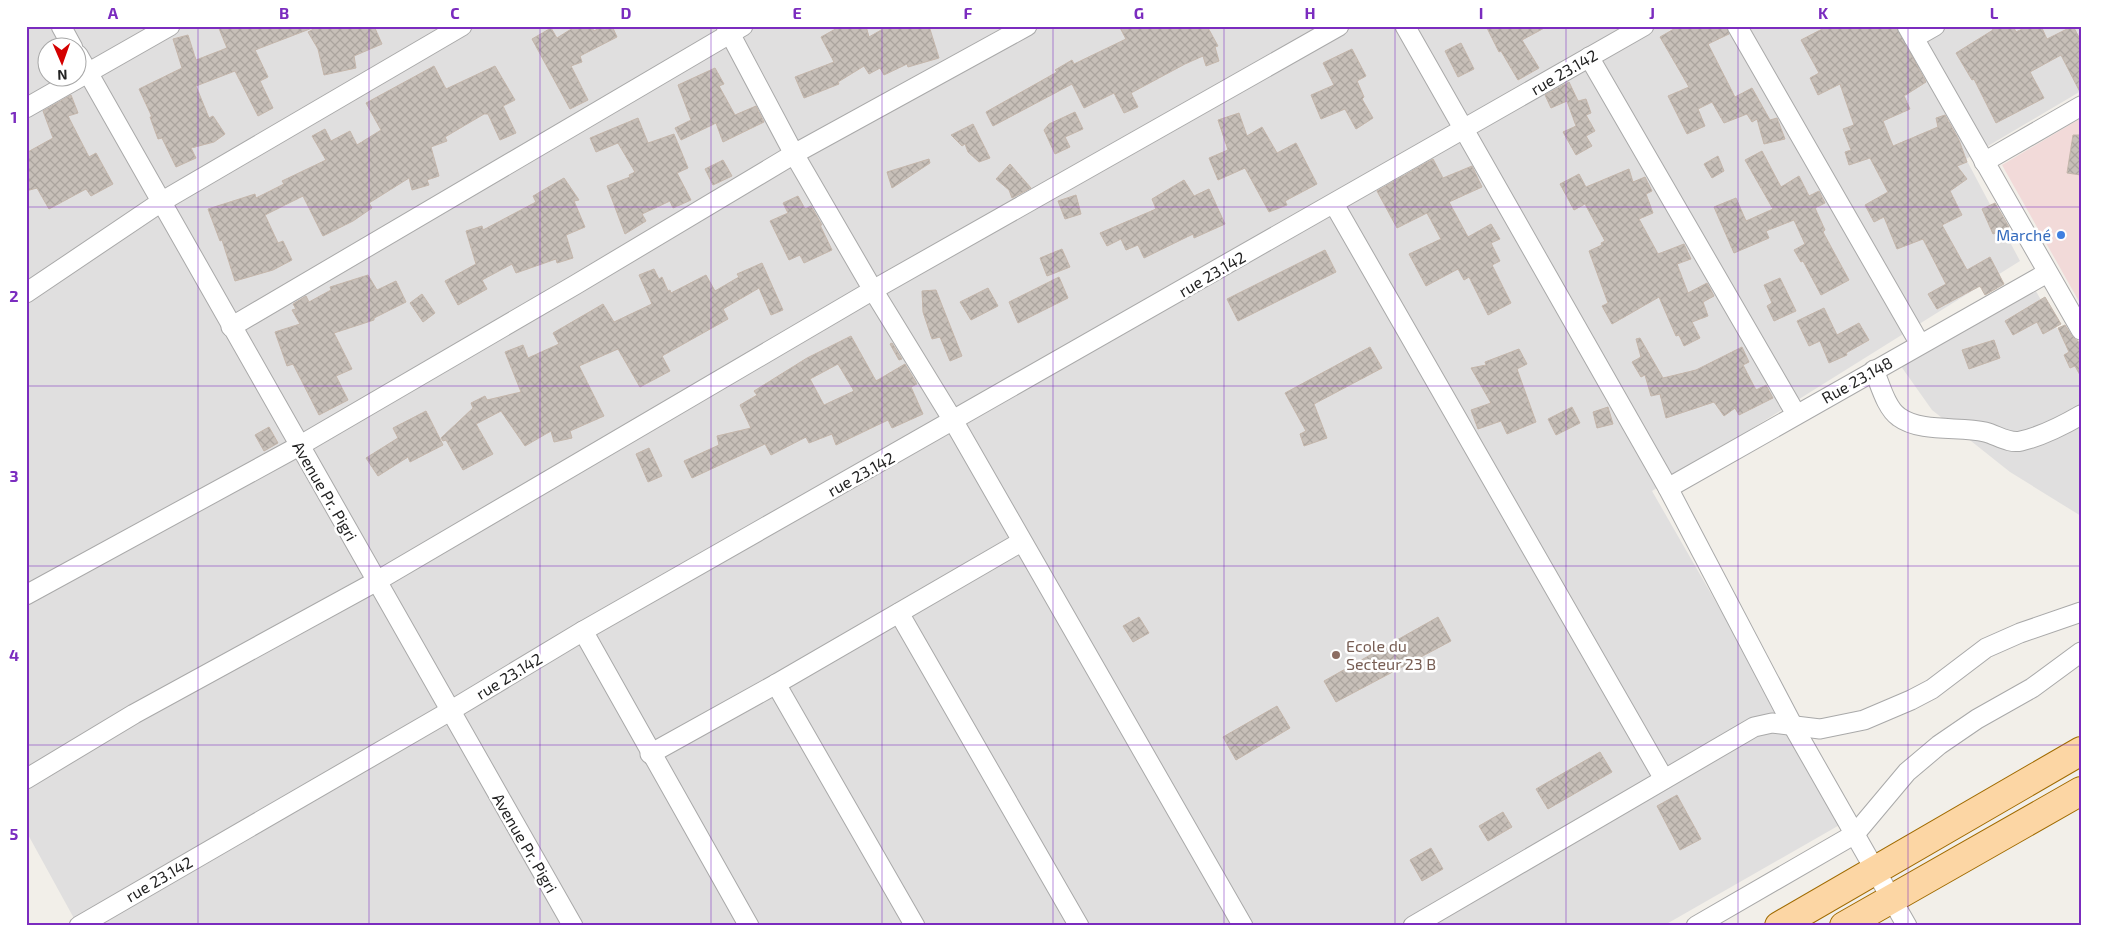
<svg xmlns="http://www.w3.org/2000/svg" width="2107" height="952" font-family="'Exo 2',sans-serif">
<defs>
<pattern id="building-cross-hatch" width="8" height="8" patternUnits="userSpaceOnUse" patternTransform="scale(1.25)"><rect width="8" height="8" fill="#c7bfb8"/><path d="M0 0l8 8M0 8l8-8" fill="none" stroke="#aba49e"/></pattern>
</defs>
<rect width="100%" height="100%" fill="#f2efe9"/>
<g fill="#e0dfdf" fill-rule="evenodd">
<path d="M26,26H2081V91L1966,159L2020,261L1652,491L1843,823L1663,926H71L76,922L26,831ZM48,48H78V78H48Z"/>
<path d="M2033,286L2081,370V516L2010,472L1932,410L1898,362Z"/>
</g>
<path fill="#f2dad9" d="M2081,118V305L2002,165Z"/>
<g fill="url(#building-cross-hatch)" stroke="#c4b6ab" fill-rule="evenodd">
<path d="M218,26L315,27L255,50L268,77L260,81L273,108L258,116L235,71L196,86L209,118L213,116L225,134L214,142L191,148L196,158L176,167L162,138L158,139L150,117H152L139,89L182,68L173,39L188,35L196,60L227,48Z"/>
<path d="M319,26H374L382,44L354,56L356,68L324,75L318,49L308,32Z"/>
<path d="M576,26H591L594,31L603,26H612L617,37L580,56L582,62L571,66L588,100L570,109L532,39L551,28L557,38Z"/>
<path d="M841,26H866L869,37L888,26H929L939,58L908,67L907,64L884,75L880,68L869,74L864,66L838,82L839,84L804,98L795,77L834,62L821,37Z"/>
<path d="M1119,26H1207L1218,46L1215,47L1219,61L1206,66L1203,56L1185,64L1131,93L1138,107L1124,113L1114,93L1084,108L1072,84L993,126L986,112L1057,72L1055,70L1072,60L1074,64L1126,39Z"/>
<path d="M1486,26H1548L1522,40L1539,68L1518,80L1501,51L1499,52Z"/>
<path d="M1679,26H1726L1729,34L1708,44L1735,97L1752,88L1770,120L1777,118L1785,139L1764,144L1757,119L1752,122L1747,114L1724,123L1712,102L1698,109L1705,126L1687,134L1668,96L1689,87L1660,37Z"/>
<path d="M1828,26H1896L1926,82L1904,96L1910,109L1883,121L1893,146L1938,127L1936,118L1945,115L1959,140L1967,162L1957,166L1967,179L1950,191L1962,215L1942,225L1967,270L1990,257L2004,284L1985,295L1980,286L1937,309L1928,294L1946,284L1923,239L1897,249L1884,217L1874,222L1865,205L1888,192L1870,158L1849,165L1845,152L1851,150L1843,129L1854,125L1840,84L1818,95L1810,78L1819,73L1801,40Z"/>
<path d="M1991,26H2013L2016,32L2028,26H2041L2047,39L2073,26L2081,41V94L2061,55L2030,72L2044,98L1996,123L1974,79L1972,80L1956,53L1993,30Z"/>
<path d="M1461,43L1474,69L1458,77L1445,51Z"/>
<path d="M1352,49L1366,76L1357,81L1364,97L1362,99L1373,118L1356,129L1345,109L1321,119L1311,95L1334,85L1323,63Z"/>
<path d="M434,66L446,89L495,66L515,100L503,106L516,133L500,140L488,114H484L445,137L447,141L431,147L439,176L427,180L429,185L412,190L409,178L369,203L372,208L353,221L323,236L303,196L265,215L278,243L283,241L292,260L273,270L235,281L222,240L220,241L208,209L255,194L256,198L284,184L282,181L326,160L312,136L325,129L331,141L350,131L357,145L381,130L366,103Z"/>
<path d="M715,68L724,84L719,86L735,115L756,106L764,122L723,142L716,123L681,140L675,128L691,120L678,85Z"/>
<path d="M1569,82L1578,101L1586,99L1591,113L1586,115L1595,131L1586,136L1592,146L1576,155L1563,132L1576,126L1567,101L1551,108L1545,95Z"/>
<path d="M71,95L78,113L68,116L89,157L96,153L113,184L91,196L86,189L49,209L37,188L26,191V153L53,138L43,111Z"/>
<path d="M1075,112L1083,129L1065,137L1070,147L1055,154L1044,130L1049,124Z"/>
<path d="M1239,113L1247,136L1262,127L1277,153L1296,143L1317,184L1285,201L1287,205L1269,212L1245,168L1218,180L1209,158L1228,150L1218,120Z"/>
<path d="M638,118L648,143L674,134L688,168L677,173L691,200L673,208L670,201L642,214L646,221L625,234L607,186L630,177L629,175L635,172L618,143L596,152L590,138Z"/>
<path d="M973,124L990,158L979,162L968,152L965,144L962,146L951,135Z"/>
<path d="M2073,135H2081V175L2067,173Z"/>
<path d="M1762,151L1781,187L1799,176L1809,196L1819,191L1825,203L1815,208L1825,230L1823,232L1849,280L1821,295L1803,261L1801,262L1794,250L1805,244L1794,220L1766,231L1769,238L1734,253L1714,207L1736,198L1746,221L1773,209L1745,160Z"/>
<path d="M1718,156L1724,171L1712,178L1704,164Z"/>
<path d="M929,159L930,163L892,188L887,172Z"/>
<path d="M1433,159L1443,178L1472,166L1482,187L1449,202L1468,237L1491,224L1500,239L1491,243L1500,261L1492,265L1511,303L1488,315L1469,277L1464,280L1458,269L1426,286L1409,254L1441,239L1427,213L1397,228L1377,191Z"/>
<path d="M723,160L732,176L713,185L705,169Z"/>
<path d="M1010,164L1031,188L1012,198L1009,190L996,179Z"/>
<path d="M1629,169L1633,182L1645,177L1652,191L1646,194L1653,213L1639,219L1658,254L1684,244L1691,259L1677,264L1688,293L1707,283L1714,296L1703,302L1708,316L1692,322L1700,338L1684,346L1679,335L1676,336L1659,297L1612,324L1602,306L1608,303L1589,251L1602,245L1601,243L1605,241L1585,204L1574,210L1560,184L1579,174L1586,187Z"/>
<path d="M564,178L579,200L574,201L585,227L566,235L573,258L557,263L556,259L516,273L512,264L482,280L487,289L458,305L445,281L476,264L466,231L482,226L483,230L536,202L533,196Z"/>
<path d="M1184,180L1194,196L1209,189L1225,224L1194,238L1193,234L1144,258L1138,245L1126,250L1121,239L1107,246L1100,233L1156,209L1152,199Z"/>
<path d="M1076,195L1081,214L1065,219L1058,201Z"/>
<path d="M798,196L805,209L811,206L822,225H820L832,250L804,263L800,255L789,260L770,221L788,213L783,203Z"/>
<path d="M1995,203L2009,227L1993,234L1982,209Z"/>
<path d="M1062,249L1070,267L1047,276L1040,258Z"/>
<path d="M1325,250L1336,272L1238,321L1227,299Z"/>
<path d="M762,263L783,310L771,315L759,288L723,309L728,319L662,356L670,371L640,387L618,349L579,366L604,416L570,431L572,438L554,442L551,431L525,446L501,411L476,424L493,454L463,470L446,440L443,441L441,438L473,408L471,403L485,396L487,400L521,392L505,352L523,345L528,358L559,344L553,333L603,304L614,322L652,304L639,275L654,269L659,279L662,277L668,291L670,290L671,293L706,275L715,291L739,277L737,274Z"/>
<path d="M368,275L377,290L396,281L406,302L374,318V320L334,333L352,369L336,376L348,400L319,415L293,364L287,366L275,332L300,324L292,310L296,309L293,304L306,296L309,302L331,290L330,287Z"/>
<path d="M1059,277L1068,298L1018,323L1009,302Z"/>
<path d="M1780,278L1796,311L1774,321L1767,306L1772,303L1764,285Z"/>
<path d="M988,288L998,306L971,320L960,302Z"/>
<path d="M936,290L962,356L950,361L940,337L932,339L923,312L922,291Z"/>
<path d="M422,294L435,313L423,322L410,303Z"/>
<path d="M2045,297L2061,324L2043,334L2037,322L2013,335L2005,321Z"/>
<path d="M1824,308L1837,335L1859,323L1869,340L1846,353L1847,355L1829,363L1820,341L1809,346L1797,321Z"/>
<path d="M2065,325L2072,336L2081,344V377L2075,366L2070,368L2064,355L2069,352L2058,328Z"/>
<path d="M851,336L876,381L905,364L917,384L911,387L923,414L892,428L888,420L836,445L832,434L809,443L806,437L771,455L765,444L692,478L684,461L719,445L717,436L751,428L740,405L757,395L754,391L807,358ZM838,364L854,391L824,405L810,379Z"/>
<path d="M1640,338L1663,378L1696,370L1742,347L1749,362L1743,365L1756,390L1766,385L1773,398L1739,415L1735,408L1724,416L1714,402L1666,418L1660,394L1651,396L1645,375L1641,377L1632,362L1641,357L1636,339Z"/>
<path d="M1994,340L2000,358L1969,369L1962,350Z"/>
<path d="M892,343L902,359L899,360L890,344Z"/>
<path d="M1370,347L1382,368L1314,404L1327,438L1304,446L1300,434L1306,431L1285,393Z"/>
<path d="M1519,349L1527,364L1517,369L1536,422L1507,434L1501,421L1478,429L1471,410L1491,403L1471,368L1486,365L1485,362Z"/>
<path d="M1572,407L1580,423L1556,435L1548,419Z"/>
<path d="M1608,407L1613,424L1597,428L1593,412Z"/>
<path d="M426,411L443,445L410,462L408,457L378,476L366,458L398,438L393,428Z"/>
<path d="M269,427L278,443L264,451L255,435Z"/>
<path d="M649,448L662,476L648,482L636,454Z"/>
<path d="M1139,617L1149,633L1133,642L1123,626Z"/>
<path d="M1438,617L1451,641L1336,702L1324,681Z"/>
<path d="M1277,706L1290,728L1236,760L1223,737Z"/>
<path d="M1600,752L1612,772L1548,809L1536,789Z"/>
<path d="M1677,795L1701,839L1680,850L1657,806Z"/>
<path d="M1503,812L1512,827L1488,841L1479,826Z"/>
<path d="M1431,848L1443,869L1422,881L1410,860Z"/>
</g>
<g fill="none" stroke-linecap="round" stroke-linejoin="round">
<g stroke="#a9a9a9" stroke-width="21">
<g id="street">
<path d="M61,26L73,48"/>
<path d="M726,26L794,154L873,290L954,422L1243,926"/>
<path d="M1405,26L1668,488L1793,726L1907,926"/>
<path d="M1737,26L1920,344"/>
<path d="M1907,26L2081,330"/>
<path d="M1914,38L1935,26"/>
<path d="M78,55L573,926"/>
<path d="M1589,57L1796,414"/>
<path d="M26,108L170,26"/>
<path d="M1984,162L2081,106"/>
<path d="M1334,204L1664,779"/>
<path d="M26,293L161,202L462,26"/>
<path d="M231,327L743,26"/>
<path d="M1874,370C1880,384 1886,408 1899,417C1921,433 1960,426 1985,432C1997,435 2009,444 2021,441C2043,436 2062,426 2081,415"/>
<path d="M1668,488L2047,273"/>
<path d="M26,595L299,446L575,285L794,154L1027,26"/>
<path d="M899,613L1079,926"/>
<path d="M583,631L749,926"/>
<path d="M776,684L915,926"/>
<path d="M650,754L776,684L1021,542"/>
<path d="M26,779L134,714L377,581L873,290L1339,26"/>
<path d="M79,926L450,711L583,631L1644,26"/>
<path d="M1413,926L1754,727L1772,723L1820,729L1864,720L1911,700L1932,689L1986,648L2020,633L2081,612"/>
<path d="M1696,926L1855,834L1907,772L1939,745L1977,719L2032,688L2081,652"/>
</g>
</g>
<g stroke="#a06b00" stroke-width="30">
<g id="primary">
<path d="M1779,926L2081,751"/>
<path d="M1844,926L2081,791"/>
</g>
</g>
<use href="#street" stroke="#fff" stroke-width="19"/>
<use href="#primary" stroke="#fcd6a4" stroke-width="28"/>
</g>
<path fill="none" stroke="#7b2cbf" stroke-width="1" stroke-opacity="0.55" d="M198,26V926M369,26V926M540,26V926M711,26V926M882,26V926M1053,26V926M1224,26V926M1395,26V926M1566,26V926M1738,26V926M1908,26V926M26,207H2081M26,386H2081M26,566H2081M26,745H2081"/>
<circle fill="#3f7fe0" stroke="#fff" stroke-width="2" cx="2061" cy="235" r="5"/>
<circle fill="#8d6e63" stroke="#fff" stroke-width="2" cx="1336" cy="655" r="5"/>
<g text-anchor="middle" stroke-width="5" stroke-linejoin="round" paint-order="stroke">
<g font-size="16" fill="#222" stroke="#fff">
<text transform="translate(1564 72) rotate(-30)" y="6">rue 23.142</text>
<text transform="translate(1212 274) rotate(-30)" y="6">rue 23.142</text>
<text transform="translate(1857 380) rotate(-29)" y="6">Rue 23.148</text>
<text transform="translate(861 474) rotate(-29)" y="6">rue 23.142</text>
<text transform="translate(325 491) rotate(60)" y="6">Avenue Pr. Pigri</text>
<text transform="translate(509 676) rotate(-31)" y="6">rue 23.142</text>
<text transform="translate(525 843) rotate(60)" y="6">Avenue Pr. Pigri</text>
<text transform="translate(159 879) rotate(-30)" y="6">rue 23.142</text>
</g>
<g font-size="16" fill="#366cbe" stroke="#fff" text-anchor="end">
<text x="2051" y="241">Marché</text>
</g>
<g font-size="16" fill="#785e54" stroke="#fff" text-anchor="start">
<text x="1346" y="652">Ecole du<tspan x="1346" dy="18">Secteur 23 B</tspan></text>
</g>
</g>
<rect width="2107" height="952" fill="none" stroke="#ffffff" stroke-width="55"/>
<g transform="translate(62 62) rotate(178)"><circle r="24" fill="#ffffff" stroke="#a7a7a7"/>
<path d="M0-4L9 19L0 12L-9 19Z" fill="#d40000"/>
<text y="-8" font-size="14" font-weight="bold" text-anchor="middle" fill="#222222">N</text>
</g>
<rect x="28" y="28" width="2052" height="896" fill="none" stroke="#7b2cbf" stroke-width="2"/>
<g font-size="16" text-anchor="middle" font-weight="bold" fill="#7b2cbf">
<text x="113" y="19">A</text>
<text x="284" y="19">B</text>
<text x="455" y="19">C</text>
<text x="626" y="19">D</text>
<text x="797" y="19">E</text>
<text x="968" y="19">F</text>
<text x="1139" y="19">G</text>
<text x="1310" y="19">H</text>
<text x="1481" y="19">I</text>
<text x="1652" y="19">J</text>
<text x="1823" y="19">K</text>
<text x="1994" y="19">L</text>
<text x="14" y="123">1</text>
<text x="14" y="302">2</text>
<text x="14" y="482">3</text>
<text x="14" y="661">4</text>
<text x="14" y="840">5</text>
</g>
</svg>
